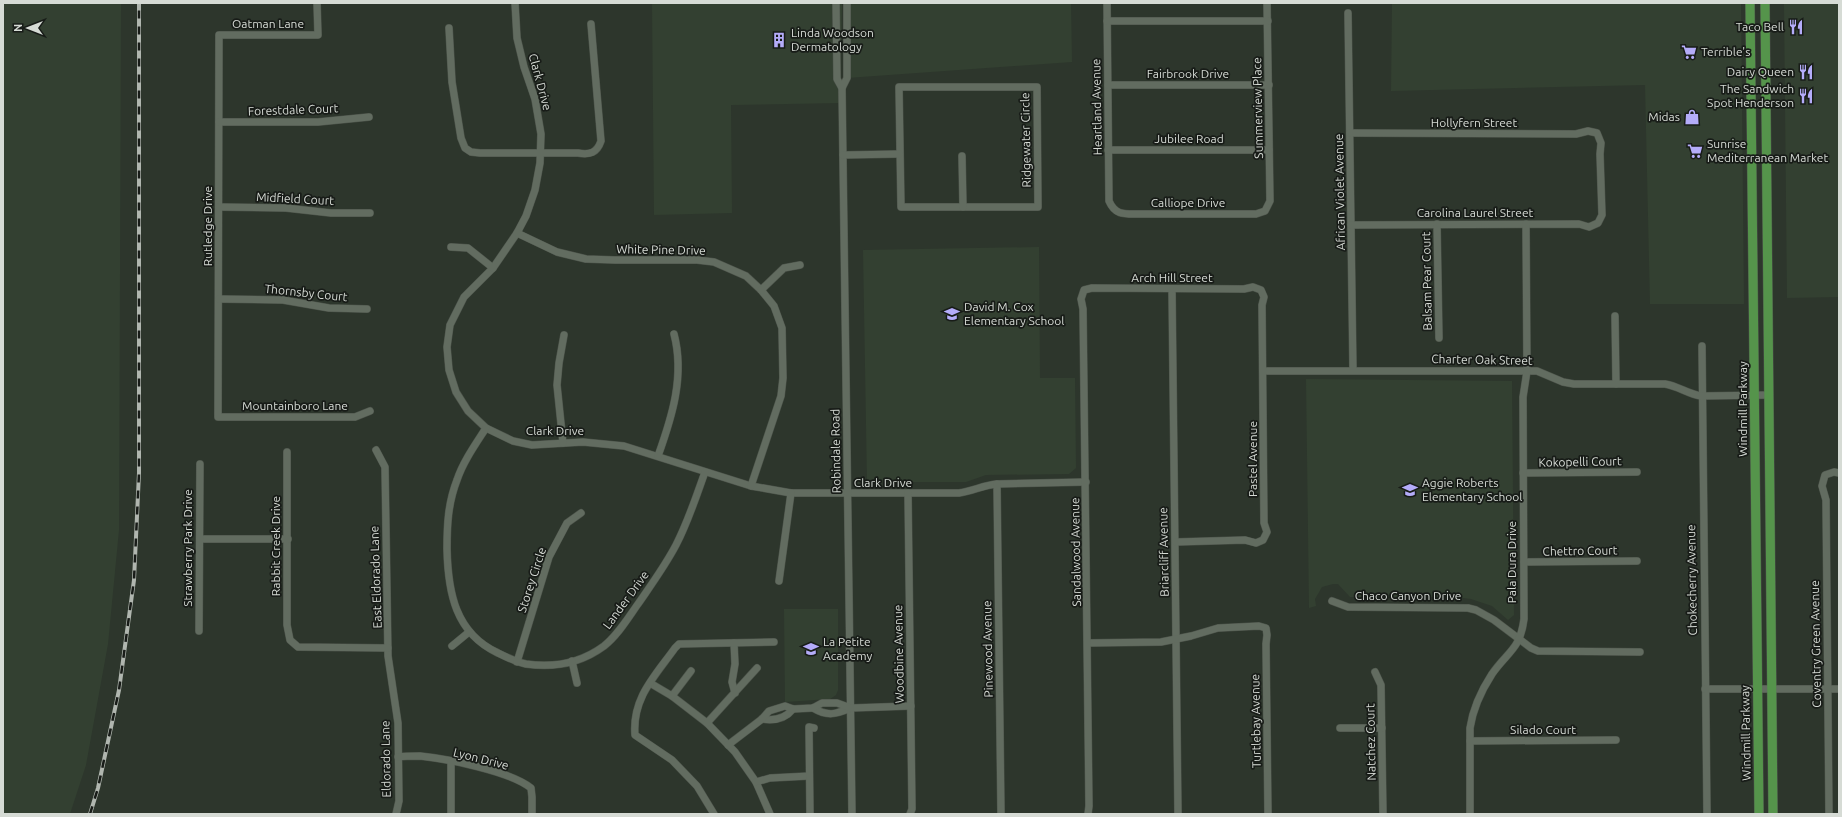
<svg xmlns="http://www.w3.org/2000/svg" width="1842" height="817" font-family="Ubuntu,sans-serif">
<rect width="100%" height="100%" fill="#2d362c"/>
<g fill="#334031">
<path d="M3,3H121L119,530L108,644L86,765L70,814H3Z"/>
<path d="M652,3H842L840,103L731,105L732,213L654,215Z"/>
<path d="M847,3H1071L1072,62L847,78Z"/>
<path d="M1392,3H1741L1744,304H1650L1645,85L1391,91Z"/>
<path d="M1784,3H1839V297L1787,298Z"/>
<path d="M1039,247L1040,378H1075L1076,468L1069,474L986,475L966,482H867L863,250Z"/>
<path d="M1306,379L1512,381L1514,615L1508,620L1492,606L1471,599L1456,597H1350L1338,584H1333L1322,587L1315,599L1316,606L1309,608Z"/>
<path d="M784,609H838V690L836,695L830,699L785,702Z"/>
</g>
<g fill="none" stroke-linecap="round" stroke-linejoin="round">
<g stroke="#4c534a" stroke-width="8">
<g id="minor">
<path d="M317,3L318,35H219L218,417H355L370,411"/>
<path d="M515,3L517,38L524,67L535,99L541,134L540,163L535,190L526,216L517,233L493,268L464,297L450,325L447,347L449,370L456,392L468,411L486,428L513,441L532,445L583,442L624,446L751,486L791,493H959C973,491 984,485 997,484L1086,482"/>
<path d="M836,3L837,79L842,88"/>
<path d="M847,3V78L842,88L852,814"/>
<path d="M1107,3L1109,201C1115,215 1124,214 1137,214H1256L1265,211L1270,201L1267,3"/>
<path d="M1348,13L1353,370"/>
<path d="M1107,21H1268"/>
<path d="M449,28L452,82L461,138L465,148L471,152L480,153H578C590,155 597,153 601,141L591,24"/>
<path d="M1108,85H1269"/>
<path d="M899,87H1037L1038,207H901Z"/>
<path d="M219,122H318L369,117"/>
<path d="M1350,133L1576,134L1588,131L1597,133L1601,143L1600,154L1602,215L1598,223L1589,227L1579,224L1351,225"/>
<path d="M1108,150H1269"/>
<path d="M843,155L899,154"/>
<path d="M962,156L963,207"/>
<path d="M219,207L286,208L331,213H370"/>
<path d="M1437,224L1439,338"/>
<path d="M517,233L557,252L586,259L615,260H697L714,262L746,276L761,290L774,306L782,328L783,378L781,396L751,486"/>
<path d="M451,247L468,248L493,268"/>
<path d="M1172,289L1178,814"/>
<path d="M761,290L784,268L800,265"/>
<path d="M219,299L283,300L329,308L367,309"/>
<path d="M1615,316L1616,384"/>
<path d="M1702,346L1707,814"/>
<path d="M1263,371H1537L1563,382L1574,384H1665C1678,386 1688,394 1701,396L1769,395"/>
<path d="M486,428C475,445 463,462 457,480C448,503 447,525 447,549C448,592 455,633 498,653C508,658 516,662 526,664C554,668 581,663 604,646C618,635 628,618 638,604C651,585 665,566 676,545C688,522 696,497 705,472"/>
<path d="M563,443L557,385L559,363L564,335"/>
<path d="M376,450L385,467L388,656L398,723L399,801L396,814"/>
<path d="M287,452V625L290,640L298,647L388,648"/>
<path d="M658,456C672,417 685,376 674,334"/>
<path d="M1523,473L1637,472"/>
<path d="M997,484L1001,814"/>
<path d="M908,493L912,809L910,814"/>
<path d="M200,539H288"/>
<path d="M1524,562L1637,561"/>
<path d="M779,581L791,493"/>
<path d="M1332,601L1348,607L1468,608L1476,610L1494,620L1531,648L1538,651L1640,652"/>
<path d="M199,631L200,464"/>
<path d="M734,643L735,664L732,682L735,693"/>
<path d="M1088,643L1161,642L1191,636L1218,628L1259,626L1266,628L1267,635L1266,644L1268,814"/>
<path d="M452,646L469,632"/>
<path d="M572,661L577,683"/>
<path d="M517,662L549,557L567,523L581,513"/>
<path d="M1375,672L1381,685L1383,814"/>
<path d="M650,683L672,696L707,723L735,752L756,782L770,814"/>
<path d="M1705,689H1839"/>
<path d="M672,696L691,671"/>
<path d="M813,708C828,717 836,714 851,708"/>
<path d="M762,719C774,721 785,719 793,709"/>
<path d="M707,723L757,668"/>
<path d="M1340,728H1382"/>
<path d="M1470,741L1616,740"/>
<path d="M728,745L762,719L769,711L785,706L793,709L813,708L822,703H837L851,708L911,706"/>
<path d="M398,757C405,756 413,756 420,756C448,759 510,771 531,788L532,797V814"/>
<path d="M451,762V814"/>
<path d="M756,782L770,778L809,776"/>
<path d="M714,814L697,786L672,760L635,735C632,698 655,676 675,648L679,644L774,642"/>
<path d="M810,814L809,727L814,728"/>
<path d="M1088,814L1089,806L1083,309L1081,299L1084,290L1092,288L1244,289L1253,287L1261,290L1264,297L1262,305L1264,523L1267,532L1263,540L1256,543L1245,540L1176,542"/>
<path d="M1470,814V728C1473,708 1481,691 1492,674C1508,651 1520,650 1524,619L1523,397L1527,371L1526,224"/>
<path d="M1829,814L1826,500L1822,486L1825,475L1834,472L1839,473"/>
</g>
</g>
<g stroke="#4c534a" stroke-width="10">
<g id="major">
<path d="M1750,3L1759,814"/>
<path d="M1765,3L1773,814"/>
</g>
</g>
<use href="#minor" stroke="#626c60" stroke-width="7"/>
<use href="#major" stroke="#55944b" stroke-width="9"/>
<g stroke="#b0b6af" stroke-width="4">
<path id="rail" d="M90,814L98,788L119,690L134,580L139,473V3"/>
</g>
<use href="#rail" stroke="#181c18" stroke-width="2.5" stroke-dasharray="8" stroke-linecap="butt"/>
</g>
<defs>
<g id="restaurant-bare" transform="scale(1.2)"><path d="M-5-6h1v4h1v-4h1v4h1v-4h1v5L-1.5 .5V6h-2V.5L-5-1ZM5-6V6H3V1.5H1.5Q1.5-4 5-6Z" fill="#b4acf9" stroke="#181c18" stroke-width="2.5" paint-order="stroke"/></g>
<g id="building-bare" transform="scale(1.2)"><path d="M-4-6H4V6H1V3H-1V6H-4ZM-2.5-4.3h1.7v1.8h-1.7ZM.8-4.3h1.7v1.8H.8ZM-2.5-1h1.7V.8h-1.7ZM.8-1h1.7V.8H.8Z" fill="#b4acf9" stroke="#181c18" stroke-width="2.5" paint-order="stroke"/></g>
<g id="supermarket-bare" transform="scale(1.2)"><path d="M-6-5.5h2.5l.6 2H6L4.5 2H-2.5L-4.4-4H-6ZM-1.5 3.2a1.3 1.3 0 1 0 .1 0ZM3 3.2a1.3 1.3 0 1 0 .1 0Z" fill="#b4acf9" stroke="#181c18" stroke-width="2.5" paint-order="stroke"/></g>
<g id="shop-bare" transform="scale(1.2)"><path d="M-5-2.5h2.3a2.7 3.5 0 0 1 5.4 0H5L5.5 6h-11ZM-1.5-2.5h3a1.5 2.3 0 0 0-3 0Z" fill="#b4acf9" stroke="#181c18" stroke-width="2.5" paint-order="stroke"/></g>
<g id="school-bare" transform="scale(1.2)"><path d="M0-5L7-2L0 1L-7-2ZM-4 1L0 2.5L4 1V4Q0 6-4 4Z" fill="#b4acf9" stroke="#181c18" stroke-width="2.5" paint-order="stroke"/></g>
</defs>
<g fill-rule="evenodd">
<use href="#restaurant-bare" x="1796" y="27"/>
<use href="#building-bare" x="779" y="40"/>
<use href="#supermarket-bare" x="1689" y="52"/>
<use href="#restaurant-bare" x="1806" y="72"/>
<use href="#restaurant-bare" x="1806" y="96"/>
<use href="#shop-bare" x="1692" y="117"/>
<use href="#supermarket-bare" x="1695" y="151"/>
<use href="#school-bare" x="952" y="314"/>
<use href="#school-bare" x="1410" y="490"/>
<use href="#school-bare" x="811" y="649"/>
</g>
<g text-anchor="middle" stroke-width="3.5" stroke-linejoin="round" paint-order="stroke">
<g font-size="12" fill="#d6dbd5" stroke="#181c18">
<text x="268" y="28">Oatman Lane</text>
<text x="1188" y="78">Fairbrook Drive</text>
<text transform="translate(540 82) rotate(75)" y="4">Clark Drive</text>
<text transform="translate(1097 107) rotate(-91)" y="4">Heartland Avenue</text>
<text transform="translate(1258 108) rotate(-91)" y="4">Summerview Place</text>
<text transform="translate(293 110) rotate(-2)" y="4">Forestdale Court</text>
<text x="1474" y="127">Hollyfern Street</text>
<text x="1189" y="143">Jubilee Road</text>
<text transform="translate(1026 140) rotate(-91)" y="4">Ridgewater Circle</text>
<text transform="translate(1340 192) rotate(-91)" y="4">African Violet Avenue</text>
<text transform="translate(295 199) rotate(3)" y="4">Midfield Court</text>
<text x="1188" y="207">Calliope Drive</text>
<text x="1475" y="217">Carolina Laurel Street</text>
<text transform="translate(208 226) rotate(-90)" y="4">Rutledge Drive</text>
<text transform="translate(661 250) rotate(1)" y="4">White Pine Drive</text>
<text x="1172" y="282">Arch Hill Street</text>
<text transform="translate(1427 281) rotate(-91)" y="4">Balsam Pear Court</text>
<text transform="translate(306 293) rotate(6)" y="4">Thornsby Court</text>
<text transform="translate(1482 360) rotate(1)" y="4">Charter Oak Street</text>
<text x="295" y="410">Mountainboro Lane</text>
<text transform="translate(1743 409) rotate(-90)" y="4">Windmill Parkway</text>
<text x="555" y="435">Clark Drive</text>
<text transform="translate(836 451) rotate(-91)" y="4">Robindale Road</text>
<text transform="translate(1253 459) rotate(-90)" y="4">Pastel Avenue</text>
<text transform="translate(1580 462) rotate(-1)" y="4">Kokopelli Court</text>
<text x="883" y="487">Clark Drive</text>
<text transform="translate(276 546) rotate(-90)" y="4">Rabbit Creek Drive</text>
<text transform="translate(188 548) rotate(-90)" y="4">Strawberry Park Drive</text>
<text transform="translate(1580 551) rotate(-1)" y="4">Chettro Court</text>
<text transform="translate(1076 552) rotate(-91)" y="4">Sandalwood Avenue</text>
<text transform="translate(1164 552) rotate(-91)" y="4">Briarcliff Avenue</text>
<text transform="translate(1512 562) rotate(-90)" y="4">Pala Dura Drive</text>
<text transform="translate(376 577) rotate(-92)" y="4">East Eldorado Lane</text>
<text transform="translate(532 580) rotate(-72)" y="4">Storey Circle</text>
<text transform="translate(1692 580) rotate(-91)" y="4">Chokecherry Avenue</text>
<text x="1408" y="600">Chaco Canyon Drive</text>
<text transform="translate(626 600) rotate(-54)" y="4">Lander Drive</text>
<text transform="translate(1816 644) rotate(-91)" y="4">Coventry Green Avenue</text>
<text transform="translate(988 649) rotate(-91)" y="4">Pinewood Avenue</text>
<text transform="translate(899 654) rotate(-91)" y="4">Woodbine Avenue</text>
<text transform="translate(1256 721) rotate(-91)" y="4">Turtlebay Avenue</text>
<text x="1543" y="734">Silado Court</text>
<text transform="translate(1746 733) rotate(-91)" y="4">Windmill Parkway</text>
<text transform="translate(1371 742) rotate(-91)" y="4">Natchez Court</text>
<text transform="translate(386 759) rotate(-91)" y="4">Eldorado Lane</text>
<text transform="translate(481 759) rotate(14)" y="4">Lyon Drive</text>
</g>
<g font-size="12" fill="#d6dbd5" stroke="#181c18" text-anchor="start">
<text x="1784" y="31" text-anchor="end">Taco Bell</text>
<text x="791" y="37">Linda Woodson<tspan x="791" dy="14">Dermatology</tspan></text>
<text x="1701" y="56">Terrible's</text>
<text x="1794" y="76" text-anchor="end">Dairy Queen</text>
<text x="1794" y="93" text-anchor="end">The Sandwich<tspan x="1794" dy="14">Spot Henderson</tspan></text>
<text x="1680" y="121" text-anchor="end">Midas</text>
<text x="1707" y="148">Sunrise<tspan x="1707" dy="14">Mediterranean Market</tspan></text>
<text x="964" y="311">David M. Cox<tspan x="964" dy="14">Elementary School</tspan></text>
<text x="1422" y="487">Aggie Roberts<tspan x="1422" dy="14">Elementary School</tspan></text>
<text x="823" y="646">La Petite<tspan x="823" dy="14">Academy</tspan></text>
</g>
</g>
<rect width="1842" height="817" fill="none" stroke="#d6dbd5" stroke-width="8"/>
<g transform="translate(28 28) rotate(270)" stroke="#181c18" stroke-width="3" paint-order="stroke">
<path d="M0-3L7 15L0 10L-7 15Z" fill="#d6dbd5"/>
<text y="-6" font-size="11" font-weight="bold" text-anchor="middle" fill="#d6dbd5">N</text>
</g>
</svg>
